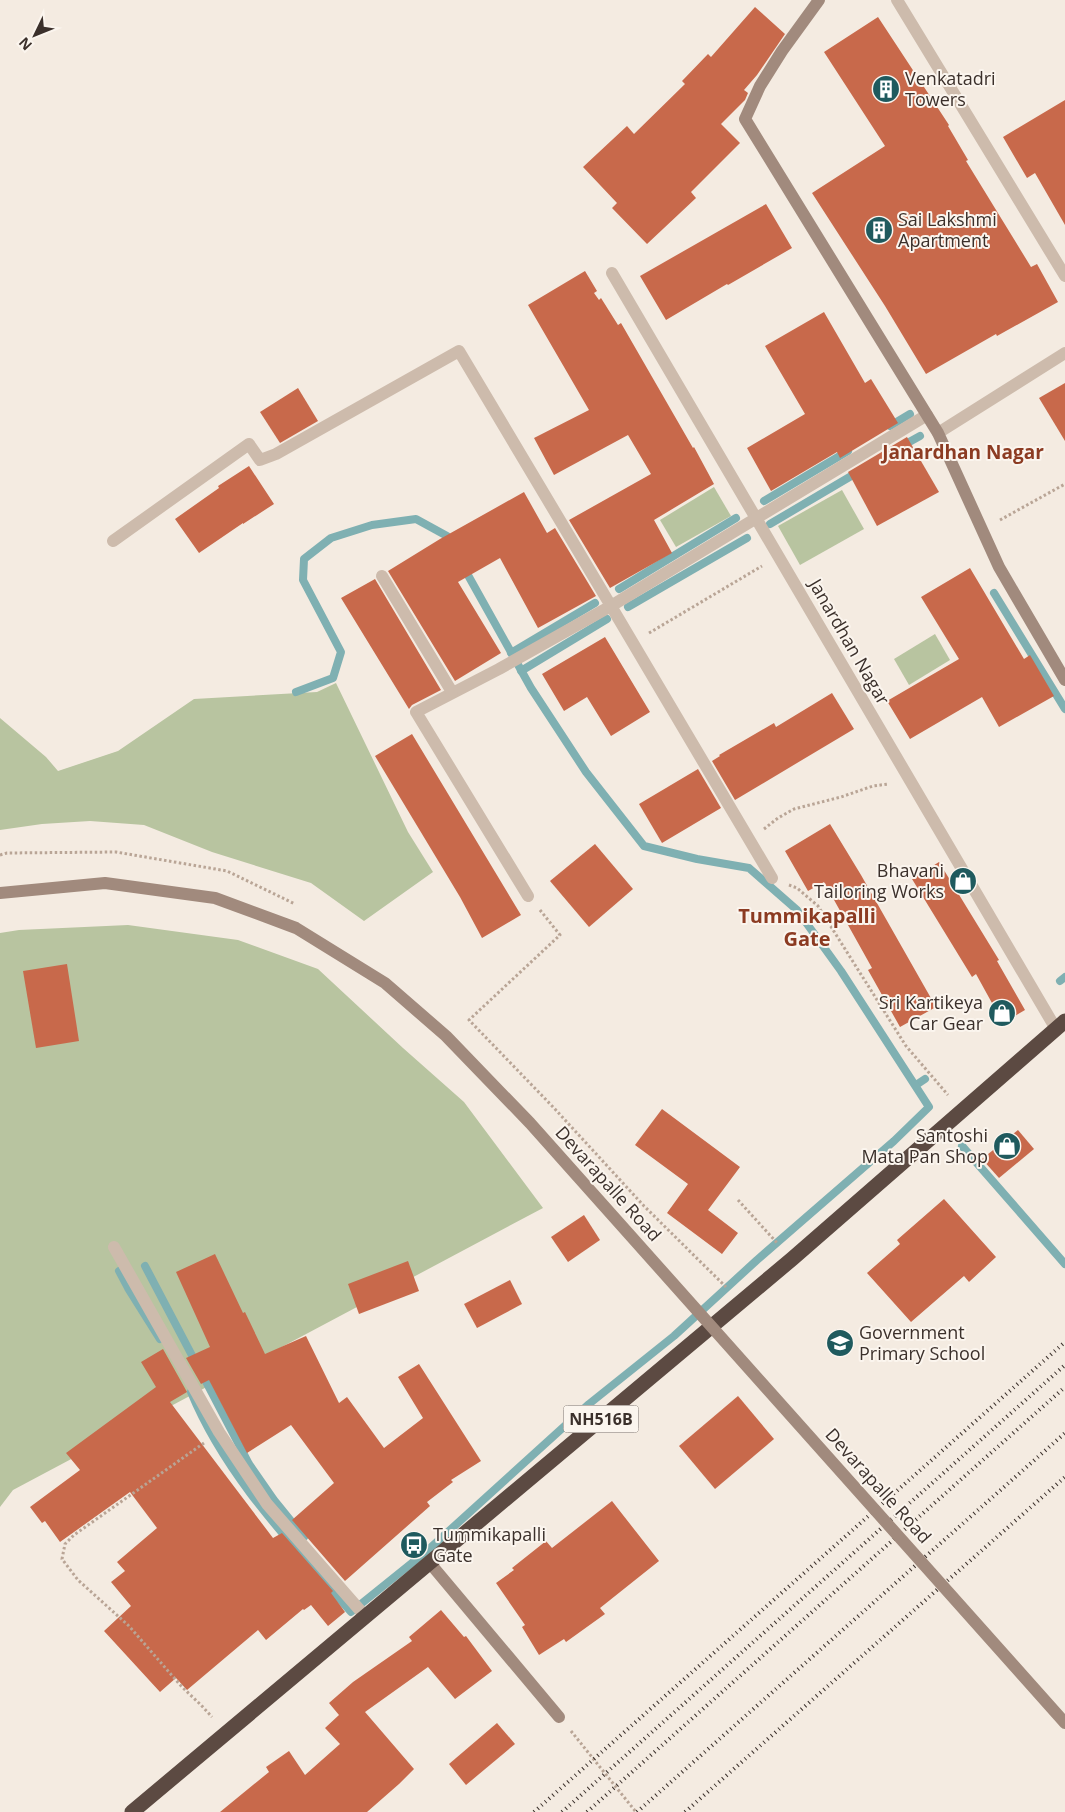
<svg xmlns="http://www.w3.org/2000/svg" width="1065" height="1812" font-family="'Open Sans',sans-serif">
<rect width="100%" height="100%" fill="#f4ebe1"/>
<g fill="#b8c4a0">
<path d="M714,487L731,516L676,547L660,520Z"/>
<path d="M842,490L864,529L800,565L778,526Z"/>
<path d="M935,634L950,660L909,685L894,659Z"/>
<path d="M336,683L408,832L433,872L364,921L311,883L212,852L144,825L90,821L42,824L0,830V718L46,757L58,771L118,751L194,699L317,692Z"/>
<path d="M128,925L238,940L318,969L403,1048L464,1102L543,1208L13,1490L0,1507V933L19,930Z"/>
</g>
<g fill="none" stroke-linecap="round" stroke-linejoin="round">
<g stroke="#7fb0b2" stroke-width="8">
<path d="M890,426L910,414"/>
<path d="M902,446L920,436"/>
<path d="M764,501L848,451"/>
<path d="M770,524L858,472"/>
<path d="M619,589L736,518"/>
<path d="M994,593L1065,709"/>
<path d="M628,607L747,538"/>
<path d="M511,653L595,603"/>
<path d="M521,671L607,619"/>
<path d="M296,692L333,678L341,652L303,580L304,559L331,538L372,525L416,519L447,536L450,543"/>
<path d="M1060,981L1065,977"/>
<path d="M916,1085L925,1079"/>
<path d="M962,1146L1065,1264"/>
<path d="M145,1266L196,1363"/>
<path d="M119,1271L128,1288L160,1339"/>
<path d="M202,1374L249,1464L274,1500L304,1537"/>
<path d="M191,1392C226,1477 292,1544 351,1612L428,1550L589,1404L674,1336L757,1260L894,1141L929,1107L841,971L797,910L749,868L697,859L644,846L586,772L531,688L464,568"/>
</g>
</g>
<g fill="#c8694b">
<path d="M755,7L785,34L757,75L744,90L748,93L745,100L721,124L740,143L691,192L696,198L647,244L612,208L617,203L583,167L627,126L634,134L685,84L682,81L708,54L711,57Z"/>
<path d="M878,17L949,125L948,126L968,160L966,161L1031,267L1037,264L1058,302L997,336L996,334L926,374L885,306L812,193L885,146L824,52Z"/>
<path d="M1065,100V225L1035,173L1027,178L1003,137Z"/>
<path d="M766,204L792,248L728,285L727,284L666,320L640,276Z"/>
<path d="M585,271L597,291L594,293L599,300L601,298L618,325L621,323L693,448L694,447L714,484L654,520L672,553L610,588L569,520L651,474L628,435L554,475L534,438L589,410L528,305Z"/>
<path d="M824,312L865,383L871,379L898,423L840,458L837,452L771,491L747,448L805,414L765,346Z"/>
<path d="M1065,383V441L1039,398Z"/>
<path d="M298,388L318,421L280,443L260,412Z"/>
<path d="M907,437L939,492L877,526L848,472Z"/>
<path d="M249,466L274,504L243,524V523L199,553L175,519L219,488L218,486Z"/>
<path d="M524,492L547,533L555,528L596,596L538,628L500,558L458,582L501,653L455,681L388,571L440,539Z"/>
<path d="M970,568L1024,659L1030,655L1054,696L999,727L982,697L910,739L887,701L959,659L921,597Z"/>
<path d="M375,579L441,690L412,705L409,709L341,598Z"/>
<path d="M605,637L650,712L611,736L587,697L564,711L542,674Z"/>
<path d="M832,693L854,729L735,800L712,761L720,756L719,755L774,723L776,727Z"/>
<path d="M412,734L521,915L482,938L460,897L375,756Z"/>
<path d="M698,769L721,808L662,843L639,804Z"/>
<path d="M830,824L861,875L936,1007L900,1027L868,970L872,968L824,882L808,891L785,851Z"/>
<path d="M595,844L633,889L589,927L550,881Z"/>
<path d="M939,862L999,960L997,961L1025,1010L1003,1023L976,974L972,977L912,879Z"/>
<path d="M67,964L79,1041L36,1048L23,971Z"/>
<path d="M662,1109L740,1167L708,1210L738,1233L722,1254L667,1213L688,1184L635,1145Z"/>
<path d="M1018,1130L1034,1149L999,1178L982,1159Z"/>
<path d="M944,1199L996,1257L969,1282L964,1276L911,1322L867,1273L900,1244L897,1240Z"/>
<path d="M584,1215L600,1240L568,1262L551,1237Z"/>
<path d="M215,1254L243,1313L245,1312L265,1354L306,1336L339,1403L347,1397L384,1448L423,1418L398,1377L419,1364L481,1461L451,1480L453,1482L427,1502L430,1506L345,1581L292,1520L334,1483L291,1425L247,1453L209,1380L201,1384L186,1358L210,1347L176,1272Z"/>
<path d="M408,1261L419,1291L359,1314L348,1284Z"/>
<path d="M510,1280L522,1304L477,1328L464,1304Z"/>
<path d="M163,1349L187,1392L170,1402L273,1538L282,1533L333,1591L331,1593L345,1612L328,1626L311,1605L304,1610L303,1609L266,1640L258,1630L187,1690L176,1678L160,1692L104,1631L131,1606L111,1582L125,1571L117,1562L157,1528L130,1492L60,1542L45,1521L42,1523L30,1507L80,1470L66,1453L156,1387L141,1362Z"/>
<path d="M738,1396L774,1439L715,1489L679,1446Z"/>
<path d="M612,1501L659,1561L600,1608L605,1614L566,1642L564,1639L539,1655L522,1627L525,1625L496,1583L514,1570L512,1568L546,1541L552,1548Z"/>
<path d="M441,1610L464,1637L466,1636L492,1671L455,1699L428,1667L365,1712L414,1769L399,1784L367,1812H220L269,1772L266,1767L289,1751L305,1775L340,1744L325,1728L339,1715L329,1703L353,1682L412,1641L409,1637Z"/>
<path d="M497,1723L515,1744L466,1785L449,1764Z"/>
</g>
<g fill="none" stroke-linecap="round" stroke-linejoin="round">
<g stroke="#b9a596" stroke-width="3" stroke-dasharray="2.5 2.5" stroke-linecap="butt">
<path d="M1000,520L1065,484"/>
<path d="M649,633L762,566"/>
<path d="M764,829L778,818L794,809L841,797L873,786L888,784"/>
<path d="M789,885L797,888L818,906L906,1046L948,1095"/>
<path d="M540,910L560,935L469,1020L554,1108L644,1206L726,1287"/>
<path d="M738,1200L778,1244"/>
<path d="M204,1443L74,1535L65,1544L62,1559L78,1580L129,1626L182,1687L201,1705L212,1717"/>
<path d="M571,1731L636,1812"/>
</g>
<g stroke="#cdbbac" stroke-width="12">
<path d="M897,0L1065,276"/>
<path d="M612,273L1056,1029"/>
<path d="M938,433L1065,353"/>
<path d="M113,541L249,444L260,460L276,454L459,351L611,606L499,669L416,712L528,896"/>
<path d="M382,576L452,692"/>
<path d="M772,878L611,606L927,415"/>
<path d="M114,1247L219,1432L267,1504L365,1616"/>
</g>
<g stroke="#a18a7d" stroke-width="12">
<path d="M819,0L782,51L760,86L745,119L938,433L999,567L1065,680"/>
<path d="M429,1562L559,1717"/>
</g>
<path stroke="#5c4a42" stroke-width="15" d="M132,1812L792,1259L1065,1021"/>
<g stroke="#3b302b" stroke-width="4" stroke-dasharray="1 4" stroke-linecap="butt">
<path d="M534,1812L1065,1342"/>
<path d="M562,1812L1065,1365"/>
<path d="M587,1812L1065,1387"/>
<path d="M637,1812L1065,1433"/>
<path d="M685,1812L1065,1477"/>
</g>
<path stroke="#b9a596" stroke-width="3" stroke-dasharray="2.5 2.5" stroke-linecap="butt" d="M0,855L7,853L116,852L227,871L295,904"/>
<path stroke="#a18a7d" stroke-width="12" d="M0,893L105,883L215,898L296,928L385,983L446,1036L530,1123L1065,1723"/>
</g>
<defs>
<g id="building-disc" transform="scale(1.4375)"><circle r="9.5" fill="#1f5a5e" stroke="#fbf5ee"/><path d="M-4-6H4V6H1V3H-1V6H-4ZM-2.5-4.3h1.7v1.8h-1.7ZM.8-4.3h1.7v1.8H.8ZM-2.5-1h1.7V.8h-1.7ZM.8-1h1.7V.8H.8Z" fill="#fff"/></g>
<g id="shop-disc" transform="scale(1.4375)"><circle r="9.5" fill="#1f5a5e" stroke="#fbf5ee"/><path d="M-5-2.5h2.3a2.7 3.5 0 0 1 5.4 0H5L5.5 6h-11ZM-1.5-2.5h3a1.5 2.3 0 0 0-3 0Z" fill="#fff"/></g>
<g id="school-disc" transform="scale(1.4375)"><circle r="9.5" fill="#1f5a5e" stroke="#fbf5ee"/><path d="M0-5L7-2L0 1L-7-2ZM-4 1L0 2.5L4 1V4Q0 6-4 4Z" fill="#fff"/></g>
<g id="bus-disc" transform="scale(1.4375)"><circle r="9.5" fill="#1f5a5e" stroke="#fbf5ee"/><path d="M-5-6H5V4H4V6H2V4H-2V6H-4V4H-5ZM-3.5-4V0h7V-4ZM-3.5 1.2v1.5H-2V1.2ZM2 1.2v1.5H3.5V1.2Z" fill="#fff"/></g>
</defs>
<g fill-rule="evenodd">
<use href="#building-disc" x="886" y="89"/>
<use href="#building-disc" x="879" y="230"/>
<use href="#shop-disc" x="963" y="881"/>
<use href="#shop-disc" x="1002" y="1013"/>
<use href="#shop-disc" x="1007" y="1146"/>
<use href="#school-disc" x="840" y="1343"/>
<use href="#bus-disc" x="414" y="1545"/>
</g>
<g text-anchor="middle" stroke-width="4" stroke-linejoin="round" paint-order="stroke">
<rect fill="#fbf5ee" stroke="#756b66" stroke-width="1" x="563.5" y="1405.5" width="75" height="27" rx="4"/>
<g font-size="16" font-weight="bold" fill="#3b302b">
<text x="601" y="1425">NH516B</text>
</g>
<g font-size="18" fill="#3b302b" stroke="#fbf5ee" text-anchor="start">
<text x="905" y="85">Venkatadri<tspan x="905" dy="21">Towers</tspan></text>
<text x="898" y="226">Sai Lakshmi<tspan x="898" dy="21">Apartment</tspan></text>
<text x="944" y="877" text-anchor="end">Bhavani<tspan x="944" dy="21">Tailoring Works</tspan></text>
<text x="983" y="1009" text-anchor="end">Sri Kartikeya<tspan x="983" dy="21">Car Gear</tspan></text>
<text x="988" y="1142" text-anchor="end">Santoshi<tspan x="988" dy="21">Mata Pan Shop</tspan></text>
<text x="859" y="1339">Government<tspan x="859" dy="21">Primary School</tspan></text>
<text x="433" y="1541">Tummikapalli<tspan x="433" dy="21">Gate</tspan></text>
</g>
<g font-size="18" fill="#3b302b" stroke="#fbf5ee">
<text transform="translate(849 642) rotate(60)" y="6">Janardhan Nagar</text>
<text transform="translate(608 1184) rotate(48)" y="6">Devarapalle Road</text>
<text transform="translate(878 1486) rotate(48)" y="6">Devarapalle Road</text>
</g>
<g font-size="19" font-weight="bold" fill="#8c3b22" stroke="#fbf5ee">
<text x="963" y="459">Janardhan Nagar</text>
</g>
<g font-size="20" font-weight="bold" fill="#8c3b22" stroke="#fbf5ee">
<text x="807" y="923">Tummikapalli<tspan x="807" dy="23">Gate</tspan></text>
</g>
</g>
<g transform="translate(35 35) rotate(227)" stroke="#fbf5ee" stroke-width="4" paint-order="stroke">
<path d="M0-4L9 19L0 12L-9 19Z" fill="#3b302b"/>
<text y="-8" font-size="14" font-weight="bold" text-anchor="middle" fill="#3b302b">N</text>
</g>
</svg>
